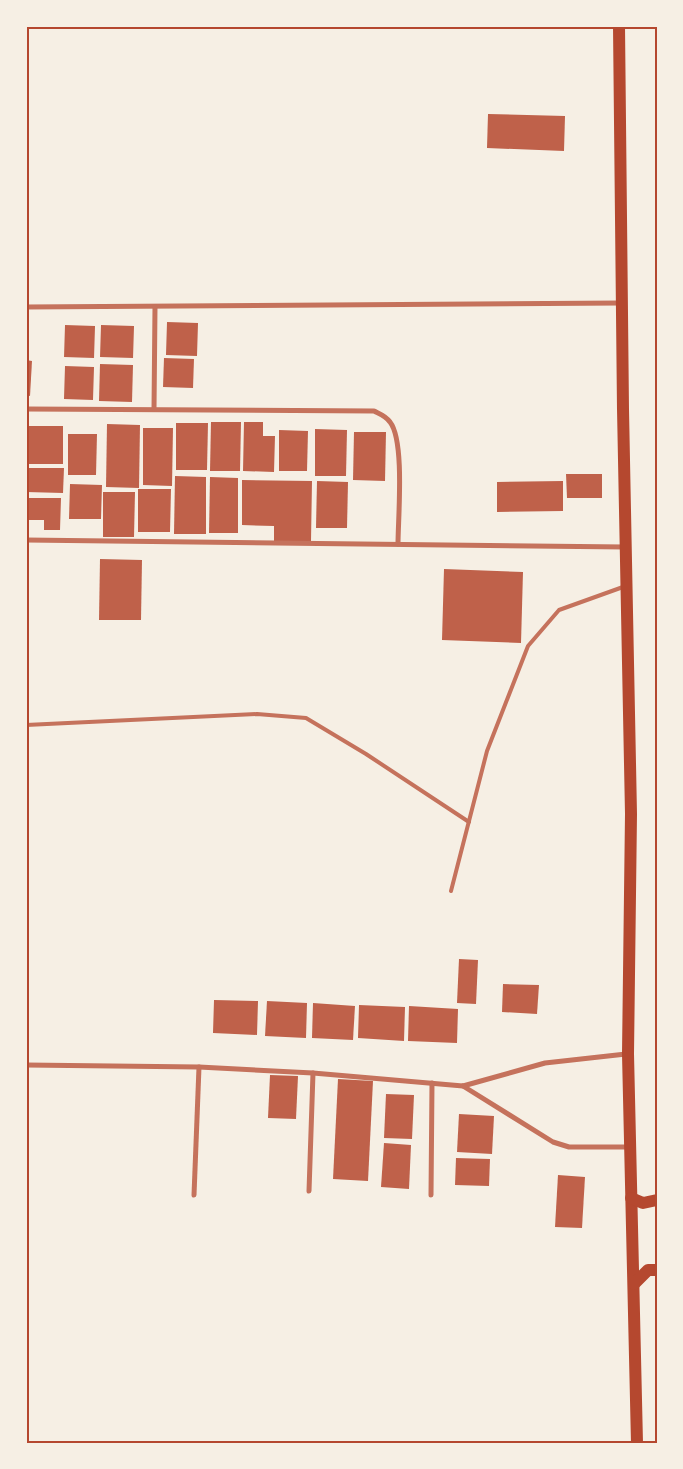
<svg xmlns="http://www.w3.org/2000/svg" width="683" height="1469" font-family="'Open Sans',sans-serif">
<rect width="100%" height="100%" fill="#f6efe4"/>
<g fill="#bf614a">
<path d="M488,114L565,116L564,151L487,148Z"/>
<path d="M167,322L198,323L197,356L166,355Z"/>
<path d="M65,325L95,326L94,358L64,357Z"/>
<path d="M101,325L134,326L133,358L100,357Z"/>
<path d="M164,358L194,359L193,388L163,387Z"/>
<path d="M26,360L32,361L30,396L26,395Z"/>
<path d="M100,364L133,365L132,402L99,401Z"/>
<path d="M65,366L94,367L93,400L64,399Z"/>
<path d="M211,422H241L240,471H210Z"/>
<path d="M244,422H263V436H275L274,472L243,471Z"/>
<path d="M176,423H208L207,470H176Z"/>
<path d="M107,424L140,425L139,488L106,487Z"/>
<rect x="26" y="426" width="37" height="38"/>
<path d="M143,428H173L172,486L143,485Z"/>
<path d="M315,429L347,430L346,476H315Z"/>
<path d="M279,430L308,431L307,471H279Z"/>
<path d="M354,432H386L385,481L353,480Z"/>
<path d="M68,434H97L96,475H68Z"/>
<path d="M26,468H64L63,493L26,492Z"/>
<path d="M566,474H602V498H567Z"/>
<path d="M175,476L206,477V534H174Z"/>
<path d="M210,477L238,478V533H209Z"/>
<path d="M242,480L312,481L311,541H274V526L242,525Z"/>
<path d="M317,481L348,482L347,528H316Z"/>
<path d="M563,481V511L497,512V482Z"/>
<path d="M70,484L102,485L101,519H69Z"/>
<path d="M138,489H171L170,532H138Z"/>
<path d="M103,492H135L134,537H103Z"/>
<path d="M26,498H61L60,530H44V520H26Z"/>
<path d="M100,559L142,560L141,620H99Z"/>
<path d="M444,569L523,572L521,643L442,640Z"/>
<path d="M459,959L478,960L476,1004L457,1003Z"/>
<path d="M503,984L539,985L537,1014L502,1012Z"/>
<path d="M214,1000L258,1001L257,1035L213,1033Z"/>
<path d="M267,1001L307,1003L306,1038L265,1036Z"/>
<path d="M313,1003L355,1006L353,1040L312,1038Z"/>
<path d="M359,1005L405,1007L404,1041L358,1038Z"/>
<path d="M409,1006L458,1009L457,1043L408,1041Z"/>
<path d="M270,1075L298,1076L296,1119L268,1118Z"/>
<path d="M338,1079L373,1081L368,1181L333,1179Z"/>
<path d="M386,1094L414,1095L412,1139L384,1138Z"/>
<path d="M459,1114L494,1116L492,1154L457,1152Z"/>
<path d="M384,1143L411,1145L409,1189L381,1187Z"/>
<path d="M456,1158L490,1159L489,1186L455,1185Z"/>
<path d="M558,1175L585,1177L582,1228L555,1227Z"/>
</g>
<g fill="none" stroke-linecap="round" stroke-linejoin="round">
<g stroke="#c5725c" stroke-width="4">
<path d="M26,725L257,714L306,718L366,754L469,822"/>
<path d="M451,891L487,751L528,646L559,610L623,587"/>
</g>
<g stroke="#c5725c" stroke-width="5">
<path d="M26,307L621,303"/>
<path d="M26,409L374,411C380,414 386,416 390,422C405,441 398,518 398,544"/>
<path d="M154,409L155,307"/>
<path d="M26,540L625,547"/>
<path d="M26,1065L199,1067L313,1073L463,1086L545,1063L626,1054"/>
<path d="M463,1086L553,1142L569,1147H631"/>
<path d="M309,1191L313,1073"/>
<path d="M194,1195L199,1067"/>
<path d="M431,1195L432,1083"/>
</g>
<g stroke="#b5482f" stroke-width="12">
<path d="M619,26L623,409L631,814L628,1054L637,1443"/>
<path d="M631,1198L643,1203L657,1200"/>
<path d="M634,1284L648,1270H657"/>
</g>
</g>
<rect width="683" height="1469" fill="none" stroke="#f6efe4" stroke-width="55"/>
<rect x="28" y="28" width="628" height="1414" fill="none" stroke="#b5482f" stroke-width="2"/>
</svg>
